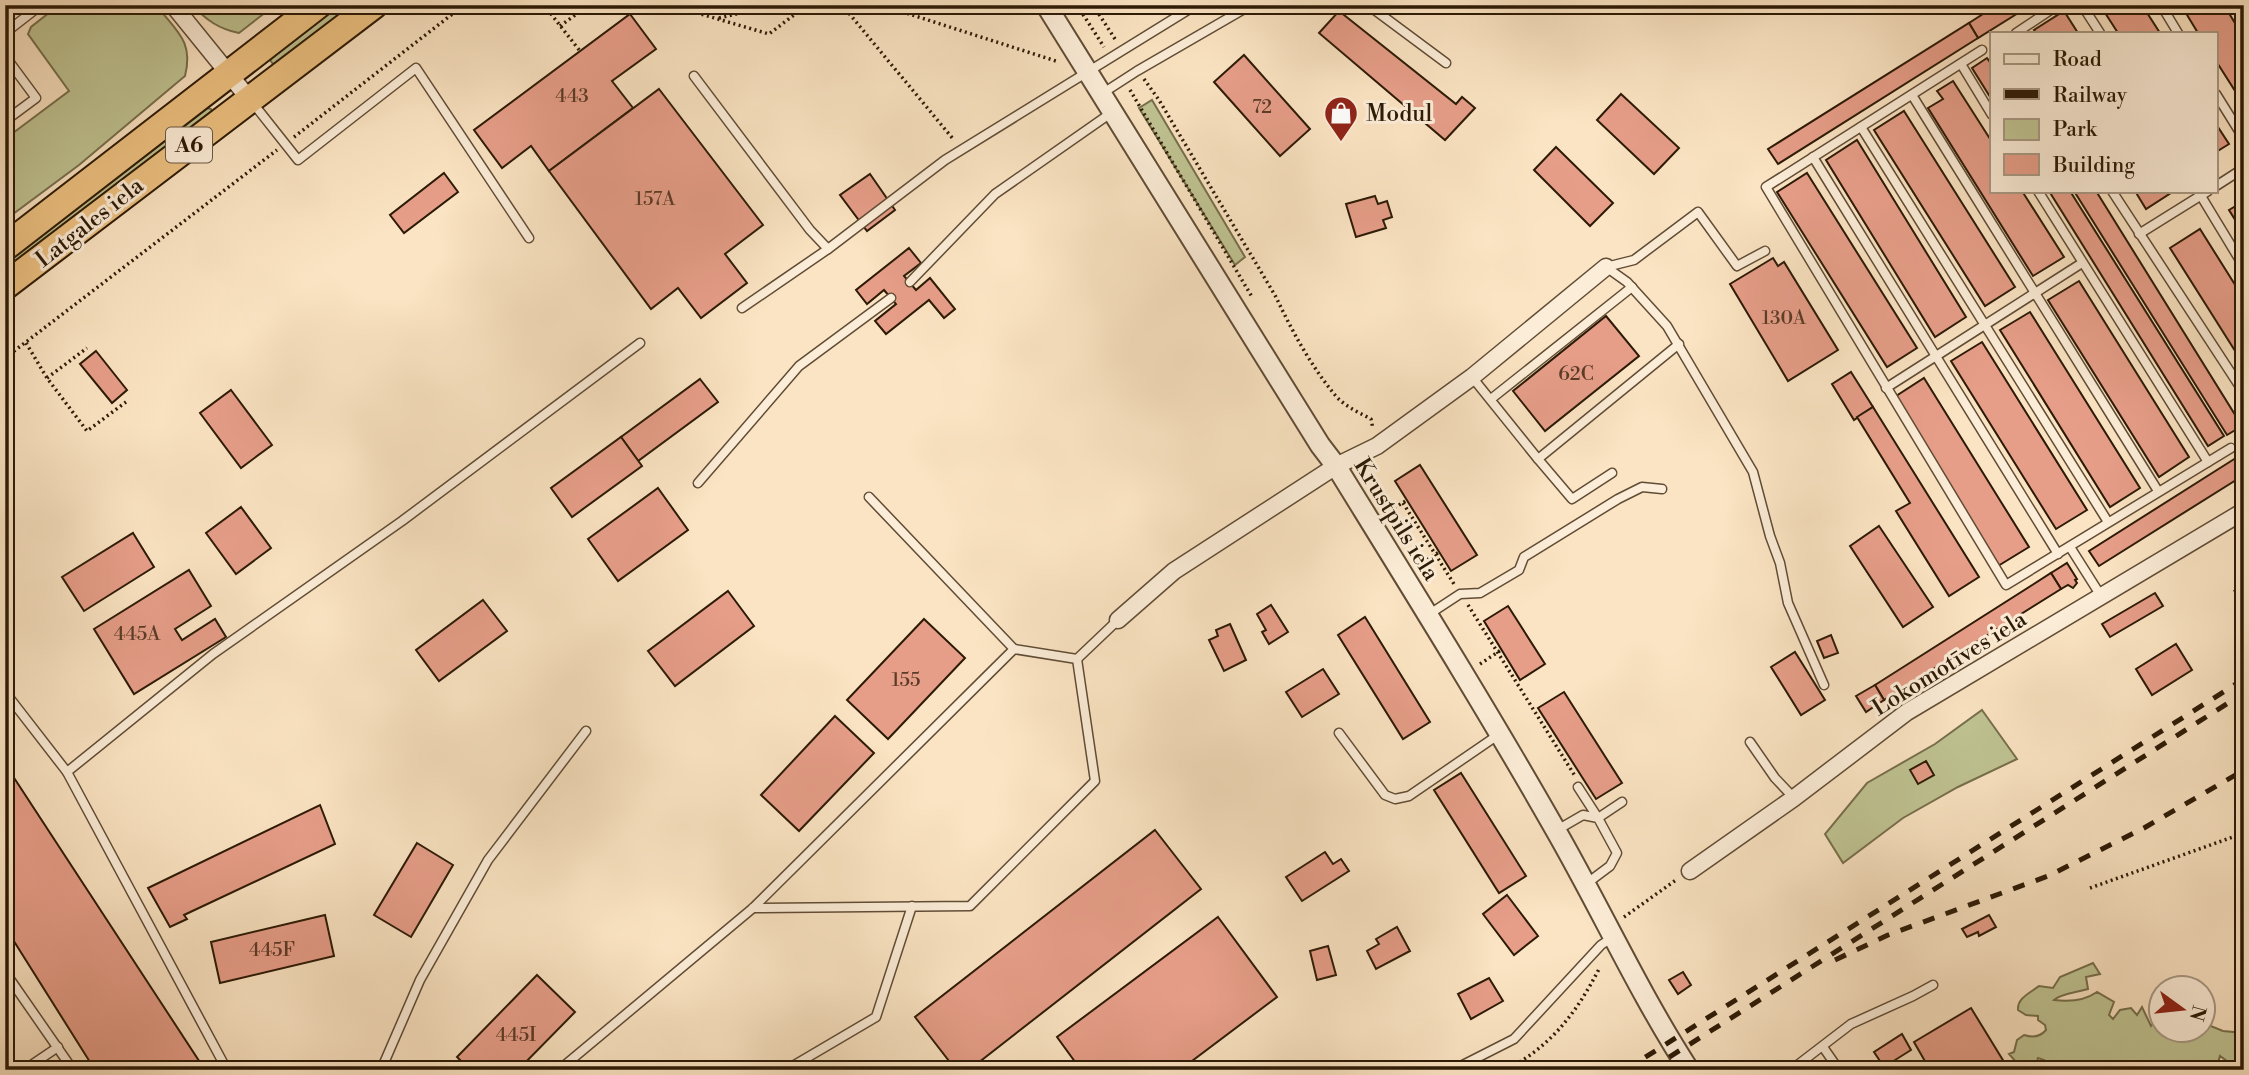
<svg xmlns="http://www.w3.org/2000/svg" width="2249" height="1075" font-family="'Libre Bodoni',serif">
<rect width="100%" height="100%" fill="#fbe4c3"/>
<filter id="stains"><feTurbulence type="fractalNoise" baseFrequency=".00286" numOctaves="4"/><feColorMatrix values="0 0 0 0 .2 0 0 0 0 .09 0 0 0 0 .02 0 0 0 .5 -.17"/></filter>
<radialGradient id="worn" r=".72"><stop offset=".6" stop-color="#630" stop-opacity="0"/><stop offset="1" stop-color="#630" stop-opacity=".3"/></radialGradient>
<g fill="#c0c493" stroke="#766f4c" stroke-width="2">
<path d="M59,5H156C176,31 194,41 185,76L79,165L5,220V139L69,91L28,34L31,27Z"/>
<path d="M193,5H275L239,33C220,29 206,21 193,5Z"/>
<path d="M340,5H355L279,63L273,64L270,60L273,57Z"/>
<path d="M1152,100L1245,257L1235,265L1139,108Z"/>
<path d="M207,108L211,109L212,113L5,272V264Z"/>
<path d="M1982,710L2017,759L1958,787L1903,818L1843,863L1825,834L1867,783L1935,744Z"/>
<path d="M2093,963L2100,974L2086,977L2088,989C2078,992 2060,994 2054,1000C2069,1002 2084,1001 2097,992L2114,1002L2109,1015L2113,1019L2120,1010L2131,1008L2137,1015L2142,1007L2151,1026L2160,1015L2159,1008H2161L2162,1030H2204V1008L2210,1016L2208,1025L2223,1031L2244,1033V1067L2231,1064L2220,1056L2217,1066L2219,1070H2039L2044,1060L2038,1058L2035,1068L2031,1065L2030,1070H2023L2009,1054L2014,1052L2017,1040L2024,1035C2033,1038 2040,1037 2046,1030L2045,1025L2038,1020V1016L2026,1015L2018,1010C2017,998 2030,993 2039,986L2053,988L2060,977Z"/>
</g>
<g fill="#e79e89" stroke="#2c1a06" stroke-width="2">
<path d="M1997,5H2031L1978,38L1969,23Z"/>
<path d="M2100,5H2142L2160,33H2118Z"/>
<path d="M2181,5H2224L2244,38V105L2216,61V33H2198Z"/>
<path d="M1339,11L1456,104L1462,97L1475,108L1445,140L1319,33Z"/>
<path d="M2064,11L2078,33H2036L2034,30Z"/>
<path d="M630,14L656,49L612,81L633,108L549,171L531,146L502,168L474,130Z"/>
<path d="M1969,23L1978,38L1778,164L1768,149Z"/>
<path d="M1244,55L1310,129L1280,156L1214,82Z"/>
<path d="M1987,58L1992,65V100L1972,68Z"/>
<path d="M1953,81L1992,142V191H2022L2064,257L2033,276L1928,108L1943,99L1937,91Z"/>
<path d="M659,89L763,225L725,254L747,283L701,318L678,288L651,309L549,171Z"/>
<path d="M1621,94L1679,148L1654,174L1597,120Z"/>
<path d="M1904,111L2015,287L1985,306L1874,130Z"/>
<path d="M2216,124L2229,144L2216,152Z"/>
<path d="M1857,140L1966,317L1935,337L1826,160Z"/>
<path d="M1556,147L1613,203L1590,226L1534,170Z"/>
<path d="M444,173L458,192L404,233L390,215Z"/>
<path d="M1807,173L1917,348L1887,367L1777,192Z"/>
<path d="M870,174L895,210L867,231L840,195Z"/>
<path d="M2049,191H2070L2224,436L2208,446Z"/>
<path d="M2074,191H2096L2242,426L2227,435Z"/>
<path d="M2135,191H2174L2146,209Z"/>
<path d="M1375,196L1378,204L1387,201L1392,217L1383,220L1386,228L1356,237L1346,204Z"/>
<path d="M2244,201V234L2229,210Z"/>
<path d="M2200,229L2244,299V365L2170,248Z"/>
<path d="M909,248L921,263L904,276L916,290L930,278L955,309L944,318L929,300L886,334L875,321L896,304L884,290L867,304L856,290Z"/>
<path d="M1773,258L1778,266L1784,262L1838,350L1788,381L1730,284Z"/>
<path d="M2079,281L2189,457L2159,477L2048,300Z"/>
<path d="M2030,312L2140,488L2110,507L2000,330Z"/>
<path d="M1606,316L1639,356L1545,431L1513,391Z"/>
<path d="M1982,342L2087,510L2056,529L1951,361Z"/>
<path d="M96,351L127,390L112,403L80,364Z"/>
<path d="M1851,372L1873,407L1854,420L1832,384Z"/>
<path d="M1924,378L2029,547L1998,566L1893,398Z"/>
<path d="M700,379L718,402L638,461L621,437Z"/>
<path d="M231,390L272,445L241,468L200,413Z"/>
<path d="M1873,407L1979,577L1949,596L1896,511L1910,503L1857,417Z"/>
<path d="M621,437L642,466L572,517L551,488Z"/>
<path d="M2239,456L2244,463V475L2099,566L2089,551Z"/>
<path d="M1420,465L1477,555L1451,571L1395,481Z"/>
<path d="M658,488L688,530L618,581L588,539Z"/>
<path d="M241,507L271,548L236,574L206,533Z"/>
<path d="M1879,526L1933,607L1903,627L1850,546Z"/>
<path d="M133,533L154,567L84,611L62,577Z"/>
<path d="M2067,563L2077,579L2075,580L2077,583L2073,588L2068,585L2061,589L2051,573Z"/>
<path d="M189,570L211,606L175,629L182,640L215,619L226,637L134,694L94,629Z"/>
<path d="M2051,573L2061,589L1884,700L1875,685Z"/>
<path d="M728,591L754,626L675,686L648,651Z"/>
<path d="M2155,593L2163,606L2110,637L2102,624Z"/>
<path d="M483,600L507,631L439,681L416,650Z"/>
<path d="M1271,605L1288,632L1269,644L1262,632L1266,630L1257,614Z"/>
<path d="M1508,606L1545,664L1520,680L1484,621Z"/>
<path d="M1365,617L1430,722L1403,739L1338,635Z"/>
<path d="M924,619L965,658L888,739L847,700Z"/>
<path d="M1230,624L1246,660L1224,671L1209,640L1218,636L1216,630Z"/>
<path d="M1831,635L1838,653L1824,658L1817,641Z"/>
<path d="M2176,644L2192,670L2152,695L2136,669Z"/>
<path d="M1795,652L1825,700L1801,715L1771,667Z"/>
<path d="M1323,669L1339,694L1302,717L1286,692Z"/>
<path d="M1875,685L1884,700L1866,712L1856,696Z"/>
<path d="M1564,692L1622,783L1596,799L1538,708Z"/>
<path d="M835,716L874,753L799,831L761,795Z"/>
<path d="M1926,761L1934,775L1918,784L1910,770Z"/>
<path d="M5,764L205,1070H95L5,927Z"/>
<path d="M1461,773L1526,876L1499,893L1434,790Z"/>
<path d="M320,805L335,844L184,915L187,919L170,927L148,888Z"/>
<path d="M1155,830L1201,889L969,1070H956L915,1017Z"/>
<path d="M417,843L453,865L411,937L374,915Z"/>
<path d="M1325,852L1333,864L1341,859L1349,871L1302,901L1286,877Z"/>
<path d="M1507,895L1538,936L1514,955L1483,914Z"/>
<path d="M325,915L334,956L220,983L211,942Z"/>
<path d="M1989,915L1996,927L1979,936L1978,932L1967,937L1962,929Z"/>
<path d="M1218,917L1277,997L1180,1070H1081L1057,1037Z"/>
<path d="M1397,927L1410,951L1376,969L1367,951L1379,944L1376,939Z"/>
<path d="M1328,946L1336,975L1317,980L1310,951Z"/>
<path d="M1683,972L1691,985L1678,994L1669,980Z"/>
<path d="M537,975L575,1012L518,1070H470L457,1057Z"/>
<path d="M1489,978L1503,1001L1471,1019L1458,994Z"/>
<path d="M1971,1008L2009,1070H1930L1914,1042Z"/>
<path d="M1902,1034L1911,1050L1884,1067L1874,1052Z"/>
</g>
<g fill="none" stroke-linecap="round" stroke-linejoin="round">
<g stroke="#604c35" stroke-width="11">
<g id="service">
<path d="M1368,5L1446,63"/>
<path d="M2082,5L2100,33"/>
<path d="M2161,5L2178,33"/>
<path d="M5,33L41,5"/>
<path d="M2016,33L2058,5"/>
<path d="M1982,50L1766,187L2006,585L2231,448"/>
<path d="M5,56L36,98L5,121"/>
<path d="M1961,64L1992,115"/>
<path d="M694,76L810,230L828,249L945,160L1196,5"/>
<path d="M1103,93L1137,71L1251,5"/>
<path d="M2216,94L2244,139"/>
<path d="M1912,95L2158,491"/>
<path d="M252,102L298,160L416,68L529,238"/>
<path d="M1861,127L2108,522"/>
<path d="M1813,157L2058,554"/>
<path d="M2216,186L2244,168"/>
<path d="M2038,191L2208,462"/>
<path d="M2112,191L2244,393"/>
<path d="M2198,191L2244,267"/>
<path d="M2139,234L2208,191"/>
<path d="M1606,267L1627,282L1667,326L1753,472L1770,536L1780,563L1788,603L1824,685"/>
<path d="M1606,267L1634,260L1698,212L1737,266L1765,251"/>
<path d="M910,282L995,194L1111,113"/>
<path d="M742,308L828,249"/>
<path d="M1472,377L1538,459L1679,344"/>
<path d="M1886,388L2082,263"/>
<path d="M1491,399L1632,287"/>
<path d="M1538,459L1572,499L1612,473"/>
<path d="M698,483L799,366L891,298"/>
<path d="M869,497L1014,649"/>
<path d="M2070,547L2101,596"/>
<path d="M1428,615L1460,594L1480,593L1519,570L1524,557L1618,499L1642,487L1662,489"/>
<path d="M5,692L67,772L227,1070"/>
<path d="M1339,733L1385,795L1395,799L1409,796L1498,735"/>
<path d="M1750,742L1775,778L1794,798"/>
<path d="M67,772L213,654L402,521L640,343"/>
<path d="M1578,787L1598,818L1622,802"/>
<path d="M1557,830L1583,815L1598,818L1617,853L1610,866L1586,884"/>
<path d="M753,908L970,906L1095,781L1077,659"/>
<path d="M5,972L73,1070"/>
<path d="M1823,1047L1839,1070"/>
<path d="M24,1070L58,1047"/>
<path d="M381,1070L420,980L488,860L586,731"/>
<path d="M559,1070L753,908L1014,649L1077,659L1118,620"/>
<path d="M786,1070L876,1017L912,906"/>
<path d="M1453,1070L1514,1039L1601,945L1613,937"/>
<path d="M1791,1070L1851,1024L1913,996L1933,985"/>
</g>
</g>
<g stroke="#604c35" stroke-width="19">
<g id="minor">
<path d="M173,5L250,100"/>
<path d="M1118,620L1174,571L1336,466L1377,446L1472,377L1606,267"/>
<path d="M1690,871L1794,798L1907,712L2244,511"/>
</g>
</g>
<g stroke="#604c35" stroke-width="23">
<path id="tertiary" d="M1046,5L1320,445L1336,466C1410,586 1485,706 1555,829C1601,909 1639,993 1689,1070"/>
</g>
<g stroke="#2c1a06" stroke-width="30">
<g id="trunk">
<path d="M5,247L318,5"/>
<path d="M5,286L374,5"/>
</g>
</g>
<g stroke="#2c1a06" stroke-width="3.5" stroke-dasharray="2 3.5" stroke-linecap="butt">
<path d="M544,5L580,51"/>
<path d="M572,5L580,12"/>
<path d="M670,5L769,34L807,5"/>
<path d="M842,5L954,140"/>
<path d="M881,5L1059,62"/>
<path d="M1077,5L1104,47"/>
<path d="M1093,5L1115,39"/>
<path d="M719,18L774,5"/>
<path d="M560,26L589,5"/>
<path d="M1144,79L1159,100L1276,297C1292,331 1311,366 1335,395C1344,406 1358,412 1371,419L1373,429"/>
<path d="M1130,90L1252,297"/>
<path d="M294,137L464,5"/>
<path d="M26,343L47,378L87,431L126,402"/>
<path d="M5,358L277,150"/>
<path d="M47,378L87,348"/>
<path d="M1403,503L1454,584"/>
<path d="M1385,514L1407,500"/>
<path d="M1418,566L1439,552"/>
<path d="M2234,592L2244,585"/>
<path d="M1468,605L1575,776"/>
<path d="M1480,664L1501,650"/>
<path d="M2090,888L2244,833"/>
<path d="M1624,917L1676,880"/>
<path d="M1505,1070C1550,1048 1577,1012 1599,969"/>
</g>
<use href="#service" stroke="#fcedd8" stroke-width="8"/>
<use href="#minor" stroke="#fcedd8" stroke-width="16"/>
<use href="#tertiary" stroke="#fcedd8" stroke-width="19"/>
<use href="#trunk" stroke="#eec282" stroke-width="26"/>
<g stroke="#2c1a06" stroke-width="5" stroke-dasharray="12 12" stroke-linecap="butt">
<path d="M1835,960L1888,935L2048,876L2144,828L2244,770"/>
<path d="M945,1070L946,1069"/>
<path d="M1589,1070L1608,1058"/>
<path d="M1625,1070L2244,679"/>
<path d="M1649,1070L2244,693"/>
</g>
</g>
<defs>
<g id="shop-pin" transform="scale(1.75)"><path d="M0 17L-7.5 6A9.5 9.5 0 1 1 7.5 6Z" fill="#8f2418" stroke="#fcedd8"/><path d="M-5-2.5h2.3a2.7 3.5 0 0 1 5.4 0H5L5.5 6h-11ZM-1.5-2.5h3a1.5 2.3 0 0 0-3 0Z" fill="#fff"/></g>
</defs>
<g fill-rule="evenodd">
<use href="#shop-pin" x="1341" y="113"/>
</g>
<g text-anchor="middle" stroke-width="6" stroke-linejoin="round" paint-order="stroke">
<g font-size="19" fill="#5b3b27">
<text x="572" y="102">443</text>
<text x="1262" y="113">72</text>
<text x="655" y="205">157A</text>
<text x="1784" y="324">130A</text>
<text x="1576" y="380">62C</text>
<text x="137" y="640">445A</text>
<text x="906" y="686">155</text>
<text x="272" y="956">445F</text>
<text x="516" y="1041">445I</text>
</g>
<rect fill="#fcedd8" stroke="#6a5945" stroke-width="2" x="166" y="127.5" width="46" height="35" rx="5"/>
<g font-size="21" font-weight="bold" fill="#2c1a06">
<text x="189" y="152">A6</text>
</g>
<g font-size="23" fill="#2c1a06" stroke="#fcedd8" text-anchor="start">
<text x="1366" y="121">Modul</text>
</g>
<g font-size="23" fill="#2c1a06" stroke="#fcedd8">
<text transform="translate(89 222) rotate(-38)" y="8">Latgales iela</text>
<text transform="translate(1397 519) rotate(58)" y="8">Krustpils iela</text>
<text transform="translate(1949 663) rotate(-32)" y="8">Lokomotīves iela</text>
</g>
</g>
<rect width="2249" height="1075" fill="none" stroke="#fbe4c3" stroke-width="28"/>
<rect x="7" y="7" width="2235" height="1061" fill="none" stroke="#2c1a06" stroke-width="3.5"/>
<rect x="14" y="14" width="2221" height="1047" fill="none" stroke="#2c1a06" stroke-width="2"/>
<rect x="1990" y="32" width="228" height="161" fill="#fcedd8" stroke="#a99984" stroke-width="2"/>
<rect x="2004" y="54" width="35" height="10" fill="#fcedd8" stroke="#a99984" stroke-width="2"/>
<text x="2053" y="66" font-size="21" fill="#2c1a06">Road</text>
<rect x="2004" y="89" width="35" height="10" fill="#2c1a06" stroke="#a99984" stroke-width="2"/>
<text x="2053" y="102" font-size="21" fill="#2c1a06">Railway</text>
<rect x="2004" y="119" width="35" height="21" fill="#c0c493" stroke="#a99984" stroke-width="2"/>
<text x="2053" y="136" font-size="21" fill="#2c1a06">Park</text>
<rect x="2004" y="154" width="35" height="21" fill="#e79e89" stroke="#a99984" stroke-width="2"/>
<text x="2053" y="172" font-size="21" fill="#2c1a06">Building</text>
<g transform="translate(2182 1009) rotate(105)"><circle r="33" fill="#fcedd8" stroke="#a99984" stroke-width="2"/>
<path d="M0-5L12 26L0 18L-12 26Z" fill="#8f2418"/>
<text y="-10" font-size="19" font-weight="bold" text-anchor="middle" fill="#2c1a06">N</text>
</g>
<rect width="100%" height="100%" filter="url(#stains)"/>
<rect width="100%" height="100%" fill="url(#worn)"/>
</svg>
